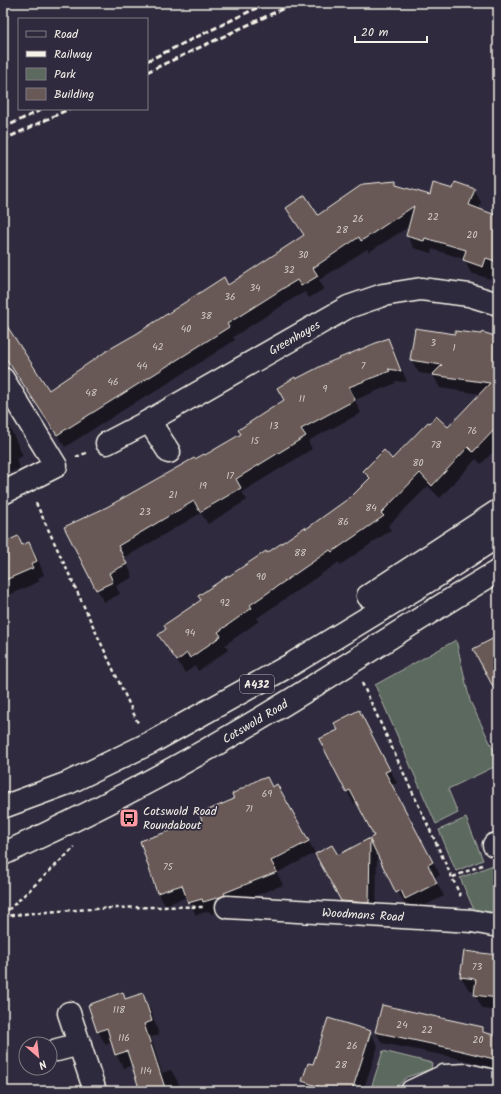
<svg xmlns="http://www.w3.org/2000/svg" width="501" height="1094" font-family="Kalam,sans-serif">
<rect width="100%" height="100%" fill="#2f2a3d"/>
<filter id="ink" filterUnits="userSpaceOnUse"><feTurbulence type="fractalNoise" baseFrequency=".025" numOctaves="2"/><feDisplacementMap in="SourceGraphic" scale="8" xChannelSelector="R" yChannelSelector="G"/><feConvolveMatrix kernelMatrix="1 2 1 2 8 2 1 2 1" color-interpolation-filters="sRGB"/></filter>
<g filter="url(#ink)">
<g fill="#5b695f" stroke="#a8ada4">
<path d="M456,640L470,701L498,759V765L448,789L458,813L436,824L375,685Z"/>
<path d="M466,818L483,860L456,871L439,830Z"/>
<path d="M498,863V913L474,910L460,878Z"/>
<path d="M383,1051L432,1063L431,1069L407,1077L392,1091H386L372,1085Z"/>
</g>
<g fill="#0007">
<path d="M395,182L398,186L430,196L454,190H474L481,202L479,210L498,216V271L493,270L490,279L471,273L464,259L432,249L431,253L414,248L407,236L410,226L369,252L367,249L319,280L324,289L309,298L305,292L294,298L233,337L235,340L148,396L147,395L65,447L3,353V346L49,391L228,286L305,235L317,216Z"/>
<path d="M415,329L456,335L498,338V447L481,464L476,459L440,498L428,486L388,526L391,530L340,565L339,562L257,618L259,621L225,645L228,650L198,671L195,666L185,673L160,635L267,555L306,530L353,497L369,480L364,471L392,460L448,429L481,394L440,388L433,375L419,373L411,360Z"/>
<path d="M388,339L395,352L407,382L394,381L396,383L355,400L361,413L308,441L312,449L242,492L247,500L208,524L201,513L124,558L133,577L116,586L120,594L104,602L66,528L107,508L205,456L242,434L285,400L296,381Z"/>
<path d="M3,413L23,456L16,459L20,468L3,476Z"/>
<path d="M29,543L37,557L44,575L38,578L40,581L3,598V544L22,546Z"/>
<path d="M3,670L9,683L3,686Z"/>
<path d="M366,724L397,783L392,785L440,875L434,878L444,896L413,911L408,903L405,905L377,851L376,915L349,914L342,900L338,856L376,836L358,802L354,804L347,791Z"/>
<path d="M272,788L284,797L315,853L277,873L283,885L230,905L231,907L211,914L209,911L196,915L187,897L165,905L158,893L142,842L203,821Z"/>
<path d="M498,956V1011L483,1009L475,995V991L469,990L461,977Z"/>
<path d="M122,994L126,1000L142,994L150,1008L159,1035L151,1037L162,1073L171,1070L179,1084L181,1091H141L132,1065L124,1068L116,1054L112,1042L106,1045L98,1031Z"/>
<path d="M483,1028L486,1033L498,1037V1069L457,1058L382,1043L376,1032Z"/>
<path d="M370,1032L378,1046L363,1091H308L303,1081L313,1066Z"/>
</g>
<g fill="#685856" stroke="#f4f1e8">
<path d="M396,181V185L430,195L433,183L453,189L455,182L475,189L469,205L498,216V262L486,258L483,267L463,260L466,250L425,238L424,241L406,236L414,206L361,241L359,237L313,268L318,276L301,286L297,280L287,286L227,324L229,327L188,353L57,435L3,354V320L49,390L108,350L136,334L224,277L228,285L304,235L286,208L305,195L318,215L363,184Z"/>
<path d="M415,328L455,334V331L481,334L482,332L498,337V426L473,452L468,447L432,486L420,473L381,513L384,516L332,552L330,550L250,605L252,608L218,632L221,636L190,658L187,653L177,661L158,635L166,629L164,625L201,600L198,596L229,575V576L266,551L267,553L305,527L306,529L352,496L370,478L363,471L384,450L392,459L428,422L430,423L436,416L448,427L490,383L432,375L442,365L410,360Z"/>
<path d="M388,338L401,371L388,369L390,371L349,387L355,400L301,429L306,436L236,479L241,488L200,512L194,501L118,546L127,564L109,573L113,582L96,590L64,527L107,507L194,458L195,459L204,454L205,455L241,434L238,430L284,400L277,388L295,377L296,379L325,364Z"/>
<path d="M18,536L22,545L29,542L37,561L31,564L33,568L3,581V543Z"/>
<path d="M498,636V696L473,649Z"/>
<path d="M359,710L390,770L385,772L433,862L428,865L437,883L405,899L401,890L396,893L370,840L369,903L341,901L315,854L332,845L338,855L374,836L350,790L346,792L319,739L338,730L334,723Z"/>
<path d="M267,777L272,787L277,784L309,841L271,861L277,872L224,893L225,895L220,897L203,902L202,899L188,903L182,885L157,893L140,841L202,820L199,814L234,799L232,794L261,778L262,779Z"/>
<path d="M464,951L498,955V998L474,995L476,979L460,977Z"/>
<path d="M123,992L125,999L143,993L152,1021L144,1024L166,1091H140L127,1051L115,1055L107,1028L97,1032L88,1005Z"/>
<path d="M382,1005L483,1027V1032L498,1036V1043L494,1059L450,1048L375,1032Z"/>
<path d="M328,1018L371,1031L352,1091H331L302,1081L308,1063L313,1064Z"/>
</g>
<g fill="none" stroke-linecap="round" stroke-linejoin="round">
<g stroke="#f4f1e8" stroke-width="25">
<g id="street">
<path d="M3,379L56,466L3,493"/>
<path d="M149,421L169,452"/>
<path id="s1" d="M107,443L149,421L348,307L383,295L421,289L469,295L498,304"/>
<path d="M368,596L498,511"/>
<path d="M494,845L498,844"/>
<path id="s2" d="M227,907L472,921L498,926"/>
<path d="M69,1013L95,1091"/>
<path d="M57,1050L80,1044"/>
<path d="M412,1091L444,1076L467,1075L498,1082"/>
</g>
</g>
<g stroke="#f4f1e8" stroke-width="25">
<g id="primary">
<path d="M3,807L68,783L152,742L292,664L438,575L498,536"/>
<path id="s3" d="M3,854C86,816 168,773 246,727C332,677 413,621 498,571"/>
</g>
</g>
<g stroke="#f4f1e8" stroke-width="2.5" stroke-dasharray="4 3" stroke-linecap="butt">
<path d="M76,457L86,453"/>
<path d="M36,503L138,723"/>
<path d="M362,683L461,897"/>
<path d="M453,877L482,865"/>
<path d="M3,915L75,847"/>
<path d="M3,916C70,909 137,906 205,907"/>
</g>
<use href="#street" stroke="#2f2a3d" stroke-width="22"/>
<use href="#primary" stroke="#2f2a3d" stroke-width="22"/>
<g stroke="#f4f1e8" stroke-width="3" stroke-dasharray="6 3" stroke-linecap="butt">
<path d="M147,61L267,3"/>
<path d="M147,72L295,3"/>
<path d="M3,128L43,109"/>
<path d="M3,140L69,109"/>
</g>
</g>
</g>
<defs>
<g id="bus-square" transform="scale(1)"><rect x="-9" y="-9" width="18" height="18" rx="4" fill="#ff9aa2" stroke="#2f2a3d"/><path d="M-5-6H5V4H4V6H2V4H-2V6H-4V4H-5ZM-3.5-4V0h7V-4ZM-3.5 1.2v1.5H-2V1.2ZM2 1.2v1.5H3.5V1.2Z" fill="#111"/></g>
</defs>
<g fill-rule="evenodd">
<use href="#bus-square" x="129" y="818"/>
</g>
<g text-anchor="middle" stroke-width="3.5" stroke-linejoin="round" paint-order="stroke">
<g font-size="10" fill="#d1cbc4">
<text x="433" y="220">22</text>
<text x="358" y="222">26</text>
<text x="342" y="233">28</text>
<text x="472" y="238">20</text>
<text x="303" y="258">30</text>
<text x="289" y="273">32</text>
<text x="255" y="291">34</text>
<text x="230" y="300">36</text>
<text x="206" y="319">38</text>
<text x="186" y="332">40</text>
<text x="433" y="346">3</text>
<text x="158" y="350">42</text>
<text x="454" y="351">1</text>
<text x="142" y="369">44</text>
<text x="363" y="369">7</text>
<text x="113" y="385">46</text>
<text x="325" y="392">9</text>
<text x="91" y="396">48</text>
<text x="302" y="402">11</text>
<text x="274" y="429">13</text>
<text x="472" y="434">76</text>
<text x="255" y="444">15</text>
<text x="436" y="448">78</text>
<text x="418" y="466">80</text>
<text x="230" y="479">17</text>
<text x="203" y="489">19</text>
<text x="173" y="498">21</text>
<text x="371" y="511">84</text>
<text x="145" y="515">23</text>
<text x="343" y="525">86</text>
<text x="300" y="556">88</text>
<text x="261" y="580">90</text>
<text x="225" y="606">92</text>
<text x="190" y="636">94</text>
<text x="267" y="797">69</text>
<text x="249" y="812">71</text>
<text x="168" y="870">75</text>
<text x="477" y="970">73</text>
<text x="119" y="1013">118</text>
<text x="402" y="1028">24</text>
<text x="427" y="1033">22</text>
<text x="124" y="1041">116</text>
<text x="478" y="1043">20</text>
<text x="352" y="1049">26</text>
<text x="341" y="1068">28</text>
<text x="146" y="1074">114</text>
</g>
<rect fill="#2f2a3d" stroke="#b9b5b5" stroke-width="1" x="240" y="675" width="34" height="18" rx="3"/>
<g font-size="11" font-weight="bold" fill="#f4f1e8">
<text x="257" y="688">A432</text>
</g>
<g font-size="12" fill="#f4f1e8" stroke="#2f2a3d">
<text dy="4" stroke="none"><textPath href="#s1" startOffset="215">Greenhayes</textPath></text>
<text dy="4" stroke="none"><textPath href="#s3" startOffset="285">Cotswold Road</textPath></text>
<text dy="4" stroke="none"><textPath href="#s2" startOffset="136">Woodmans Road</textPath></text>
</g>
<g font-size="12" fill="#f4f1e8" stroke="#2f2a3d" text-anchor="start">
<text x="143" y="815">Cotswold Road<tspan x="143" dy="14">Roundabout</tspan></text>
</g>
</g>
<rect width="501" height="1094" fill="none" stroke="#2f2a3d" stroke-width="16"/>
<rect x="8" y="8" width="485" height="1078" fill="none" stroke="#f4f1e8" stroke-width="1.5" filter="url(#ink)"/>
<rect x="18" y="18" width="130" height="92" fill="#2f2a3d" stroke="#7e7a81"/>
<rect x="26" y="31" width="20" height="6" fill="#2f2a3d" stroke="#7e7a81"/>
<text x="54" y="38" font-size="12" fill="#f4f1e8">Road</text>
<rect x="26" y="51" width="20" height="6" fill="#f4f1e8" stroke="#7e7a81"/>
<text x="54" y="58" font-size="12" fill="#f4f1e8">Railway</text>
<rect x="26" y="68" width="20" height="12" fill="#5b695f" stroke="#7e7a81"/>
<text x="54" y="78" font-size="12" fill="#f4f1e8">Park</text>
<rect x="26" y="88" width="20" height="12" fill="#685856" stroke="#7e7a81"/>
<text x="54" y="98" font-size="12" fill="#f4f1e8">Building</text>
<g transform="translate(38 1056) rotate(152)"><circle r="19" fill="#2f2a3d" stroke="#7e7a81"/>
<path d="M0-3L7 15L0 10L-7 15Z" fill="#ff9aa2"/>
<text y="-6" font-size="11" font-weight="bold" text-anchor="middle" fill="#f4f1e8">N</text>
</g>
<path d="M355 36v6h72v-6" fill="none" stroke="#f4f1e8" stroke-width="2"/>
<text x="361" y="36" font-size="12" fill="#f4f1e8" stroke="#2f2a3d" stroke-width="3" paint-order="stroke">20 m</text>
</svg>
